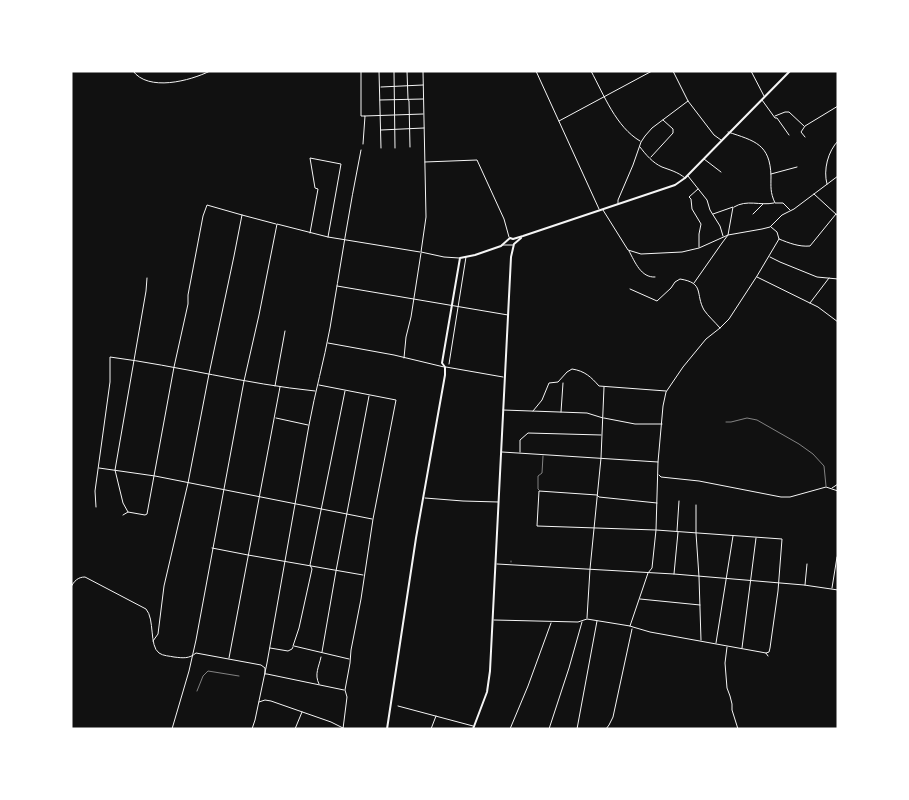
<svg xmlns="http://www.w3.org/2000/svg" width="909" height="800" font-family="'PT Sans',sans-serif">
<rect width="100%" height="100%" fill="#111"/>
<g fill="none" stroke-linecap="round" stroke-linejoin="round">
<g stroke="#f5f5f5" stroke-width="0.5">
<path d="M726,422H731L747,418L757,420L799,444L813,454L824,466L826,486"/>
<path d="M539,490L538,489V476L542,473L543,456"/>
<path d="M511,562V561"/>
<path d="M197,691L203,676L208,671L239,676"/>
</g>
<g stroke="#f5f5f5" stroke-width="1">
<path d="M133,71C148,92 190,81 210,71"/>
<path d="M361,71V116H365L363,144"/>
<path d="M379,71L381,148"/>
<path d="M394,71L395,148"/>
<path d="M407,71L408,99L409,101L410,147"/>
<path d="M536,71L599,209"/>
<path d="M591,71C604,95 616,127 640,141"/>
<path d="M673,71L688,101L714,135L721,140"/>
<path d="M381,87L423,85"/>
<path d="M380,100L423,99"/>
<path d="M762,100L775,118H777L789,135"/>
<path d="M365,116L423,114"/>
<path d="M775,116L785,112H789L804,126"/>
<path d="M559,121L652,71"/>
<path d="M381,130L424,128"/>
<path d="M728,132C755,141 770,144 771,176C771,187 770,192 775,203H783L790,210"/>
<path d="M805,137L801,132L805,126L838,106"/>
<path d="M640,147C646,155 653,163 662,167C670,170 678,172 685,178"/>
<path d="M651,157L673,133V129L663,120"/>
<path d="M704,159L721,172"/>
<path d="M425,162L477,160L504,219L509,237"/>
<path d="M771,174L797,167"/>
<path d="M688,176L707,200L710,210L720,226L723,236"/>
<path d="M827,184C823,170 828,151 838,141"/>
<path d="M698,189L689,197L691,199L692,209L701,224L699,234V247"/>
<path d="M814,194L838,216"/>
<path d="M618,203V200L633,165L641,142L645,136L652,128L688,101"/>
<path d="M734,207C747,199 760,206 774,203"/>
<path d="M753,214L763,204"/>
<path d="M771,227L777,232L779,239C789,243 799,247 810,246L836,214"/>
<path d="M310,233L318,189L315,188L310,158L341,164L328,237"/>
<path d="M629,251C635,262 641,278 655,277"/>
<path d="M770,257L780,262L817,277L838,279"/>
<path d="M757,277L818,307L838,322"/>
<path d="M694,283L722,243L728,235L733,207L713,214"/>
<path d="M337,286L508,315"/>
<path d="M630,289L657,301L671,288L675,282L680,279C705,283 695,294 704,310C708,316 715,322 720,328"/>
<path d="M810,303L829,278"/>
<path d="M328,343L394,355L444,367"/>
<path d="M404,358L406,337L411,317L421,253"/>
<path d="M319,385L396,400L373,519L361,599L351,650L350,663L345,690L347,697L343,729"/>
<path d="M275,386L285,331"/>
<path d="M503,410L587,413L603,418"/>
<path d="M533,411L542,400L549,383L558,382L567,372L572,369C585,371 591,377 599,386L666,391"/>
<path d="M561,412L563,383"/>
<path d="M276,418L308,425"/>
<path d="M604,418L635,424H662"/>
<path d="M502,452L658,462"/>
<path d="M520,452V440L528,433L601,435"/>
<path d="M99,468L155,476L372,519"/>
<path d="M659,475L661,477L699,481L781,497H790L826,487L838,491"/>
<path d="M832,488L838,484"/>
<path d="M425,498L463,501L498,502"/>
<path d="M657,503L599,497L597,495L539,491L537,526L656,530L782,539L778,591L770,648L769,652L766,653"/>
<path d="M696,505V533L699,577L701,640"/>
<path d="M96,507L95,491L110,382V357C179,366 246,384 315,391"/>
<path d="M128,512L123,503L115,470L146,291L147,278"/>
<path d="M123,515L128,512L145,515L147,514L174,367L188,304V295L203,216L207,205L242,215L276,224"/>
<path d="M212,548L248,555L363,575"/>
<path d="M497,564L674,574L804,585L838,590"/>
<path d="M674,574L678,532L677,531L679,501"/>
<path d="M805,585L807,564"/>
<path d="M71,587C74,581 78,577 85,577L146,609C155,619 149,646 159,653C163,656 170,656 174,657C183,658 189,659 196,653L261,665L265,668V674H267L344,690"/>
<path d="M832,588L837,557"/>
<path d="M640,599L700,605"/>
<path d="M587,618L590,569L601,458L604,387"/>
<path d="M494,620L578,622L587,619L630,626L633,627L650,632L766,653L768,656"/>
<path d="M630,626L648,573L652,568L656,530L658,462L663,406L666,392L683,367L706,339L720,328L729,319L757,276L779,239"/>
<path d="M153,641L158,634L164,586L188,483L209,374L234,256L242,215"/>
<path d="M716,643L733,536"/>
<path d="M293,646L299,628L312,569L310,565L345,391"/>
<path d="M294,646L349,659"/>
<path d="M727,647L725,663L727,688L730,696L732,704V710L738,729"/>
<path d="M270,648L288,651L292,649L293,647"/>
<path d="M742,648L756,538"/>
<path d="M322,652L336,571L369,396"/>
<path d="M229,658L280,387"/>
<path d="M319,684C314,674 319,667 321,657"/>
<path d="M259,702L265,700L271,701L331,722L345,729"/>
<path d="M398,706L473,726"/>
<path d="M252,729L255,720L267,663L309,425C315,392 324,361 330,328C340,269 349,209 361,150"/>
<path d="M295,729L302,712"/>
<path d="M431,729L436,716"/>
<path d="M510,729L528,686L551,623"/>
<path d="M549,729L569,668L582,622"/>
<path d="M577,729L597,621"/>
<path d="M606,729L609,725L613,717L632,629"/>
</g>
<g stroke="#f5f5f5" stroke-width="1">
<path d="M751,71L764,96"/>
<path d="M603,210L628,250L641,254L682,252L699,248L728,235L762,229L770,227L782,215L794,209L838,176"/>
<path d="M449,364L466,257"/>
<path d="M446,367L503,377"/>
<path d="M172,729L189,671L196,640L244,381L259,315L277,224L328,237L420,252"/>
</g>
<g stroke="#f5f5f5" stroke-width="1">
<path d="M423,71L426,217L421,252L444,257L459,258"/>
<path d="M502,245H513"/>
</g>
<g stroke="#f5f5f5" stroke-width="2">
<path d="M387,729L416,538L445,375V367L442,363L460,258L475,255L501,246L510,238L513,239L523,236L675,185L685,178L790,71"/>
<path d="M473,729L487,692L490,671L511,257L514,244L521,238"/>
</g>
</g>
<rect width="909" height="800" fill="none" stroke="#ffffff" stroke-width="145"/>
</svg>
